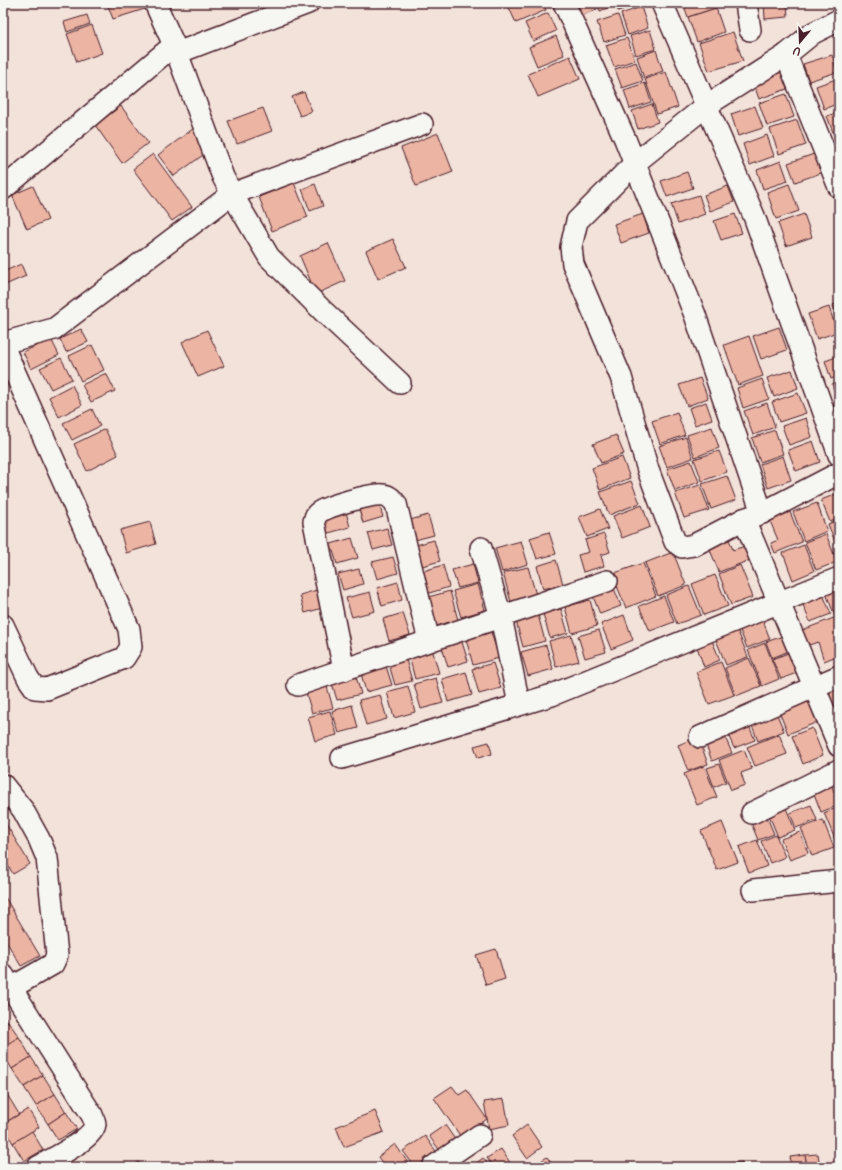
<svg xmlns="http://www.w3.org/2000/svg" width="842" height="1170" font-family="Pangolin,sans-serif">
<rect width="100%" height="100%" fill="#f3e2da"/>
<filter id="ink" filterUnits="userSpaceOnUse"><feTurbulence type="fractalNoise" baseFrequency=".025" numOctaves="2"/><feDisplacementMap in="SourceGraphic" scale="8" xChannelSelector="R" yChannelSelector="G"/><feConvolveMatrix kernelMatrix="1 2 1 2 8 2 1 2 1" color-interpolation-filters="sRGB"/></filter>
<g filter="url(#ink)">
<g fill="#ecb4a3" stroke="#4a1f2b">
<path d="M107,3H146L148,8L113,19Z"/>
<path d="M507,3H543L546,10L516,23Z"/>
<path d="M575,3H594L597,9L581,16Z"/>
<path d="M597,3H614L615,5L600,11Z"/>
<path d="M615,3H638L639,4L618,11Z"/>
<path d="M683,3H714L716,8L688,17Z"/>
<path d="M764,3H787L788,17L765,19Z"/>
<path d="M641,7L648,28L628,35L621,14Z"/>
<path d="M716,8L724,32L697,42L688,17Z"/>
<path d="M548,13L556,31L533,41L525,23Z"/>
<path d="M87,15L90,24L67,32L64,22Z"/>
<path d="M618,15L625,35L604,42L597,22Z"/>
<path d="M92,25L102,53L77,62L67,34Z"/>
<path d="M650,30L656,49L636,55L630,36Z"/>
<path d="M733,32L743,61L709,71L699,43Z"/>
<path d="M556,36L564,55L537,66L529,47Z"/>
<path d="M627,38L635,60L614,67L606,45Z"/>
<path d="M656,50L663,71L644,78L637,57Z"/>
<path d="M832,55L837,72L809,81L803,64Z"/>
<path d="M570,56L580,79L538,97L528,74Z"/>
<path d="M636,62L643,81L622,88L615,69Z"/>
<path d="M666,72L678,107L657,114L645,79Z"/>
<path d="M781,72L787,89L759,99L753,82Z"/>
<path d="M839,78V103L824,109L816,86Z"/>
<path d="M645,83L651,102L630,109L624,90Z"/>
<path d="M304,92L312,111L300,116L292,97Z"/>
<path d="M786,94L794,117L767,126L759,103Z"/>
<path d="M652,104L658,122L638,129L632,111Z"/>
<path d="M121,106L148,143L122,163L95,125Z"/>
<path d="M755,106L763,128L738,136L731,114Z"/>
<path d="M263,108L272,131L237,144L228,121Z"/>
<path d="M839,112V134L834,135L827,116Z"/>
<path d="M797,120L806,145L779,154L770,129Z"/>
<path d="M194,128L210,150L174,176L158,155Z"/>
<path d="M438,133L453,172L416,186L401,148Z"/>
<path d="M767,135L774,156L750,165L743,144Z"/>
<path d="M153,154L192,207L172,221L133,169Z"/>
<path d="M814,154L821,173L795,182L788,163Z"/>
<path d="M781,161L788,181L763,189L757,170Z"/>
<path d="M687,172L693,188L667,197L661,181Z"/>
<path d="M294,183L308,217L272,231L259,197Z"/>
<path d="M315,184L323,206L310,211L302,189Z"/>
<path d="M789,184L799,211L776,219L767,192Z"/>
<path d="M33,186L48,220L27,229L12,195Z"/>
<path d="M728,186L734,202L710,211L704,195Z"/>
<path d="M699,195L705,214L678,224L671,204Z"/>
<path d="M643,214L649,233L621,243L614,224Z"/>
<path d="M735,214L742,233L721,240L714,221Z"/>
<path d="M804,214L812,237L786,246L778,223Z"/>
<path d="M393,239L406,267L378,279L366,251Z"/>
<path d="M328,243L345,281L316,294L300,256Z"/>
<path d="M21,264L26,276L5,285L3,272Z"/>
<path d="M839,303V321L833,305Z"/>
<path d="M829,307L837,332L817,339L808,314Z"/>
<path d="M779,327L787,350L761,359L753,336Z"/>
<path d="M81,329L88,342L66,352L60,339Z"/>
<path d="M207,330L224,366L198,377L182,342Z"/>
<path d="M749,336L763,376L738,385L724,345Z"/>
<path d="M51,339L59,355L31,369L23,352Z"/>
<path d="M92,345L104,370L81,381L69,356Z"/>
<path d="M839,356V376L831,379L825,361Z"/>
<path d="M61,358L72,379L51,389L40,368Z"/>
<path d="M792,370L798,388L774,397L767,378Z"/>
<path d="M106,373L115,391L91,402L82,385Z"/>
<path d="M700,378L708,398L687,406L679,385Z"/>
<path d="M762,379L769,399L743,408L737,388Z"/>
<path d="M839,382V400L837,401L832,384Z"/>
<path d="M72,385L82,405L59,417L49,397Z"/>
<path d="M798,393L806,413L779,422L772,402Z"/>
<path d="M706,402L712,419L695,425L689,408Z"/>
<path d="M767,403L775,427L753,435L744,411Z"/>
<path d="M839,403V418L834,405Z"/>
<path d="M92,409L100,426L72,440L63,423Z"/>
<path d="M677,412L685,435L660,444L652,421Z"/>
<path d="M806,418L812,437L789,445L782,426Z"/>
<path d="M712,427L719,448L695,457L687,435Z"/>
<path d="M105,429L118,455L87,471L74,444Z"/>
<path d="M775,430L783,454L760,462L752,438Z"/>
<path d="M616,435L624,454L601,463L593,444Z"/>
<path d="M686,437L693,458L667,467L659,446Z"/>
<path d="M813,441L820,462L796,471L788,450Z"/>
<path d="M719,451L727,472L702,481L694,459Z"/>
<path d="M783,456L791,480L768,488L760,464Z"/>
<path d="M622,457L630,478L600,490L592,468Z"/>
<path d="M691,461L699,482L675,491L667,469Z"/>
<path d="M727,476L736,500L711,509L702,484Z"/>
<path d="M631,481L640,503L609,515L600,492Z"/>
<path d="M700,485L709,510L684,518L675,493Z"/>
<path d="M839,493V518L830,522L821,500Z"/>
<path d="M379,503L383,517L363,523L359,509Z"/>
<path d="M817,503L827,531L804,541L793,512Z"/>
<path d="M642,505L650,527L622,538L613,516Z"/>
<path d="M600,509L608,529L587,537L579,517Z"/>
<path d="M346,512L350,527L325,534L321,519Z"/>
<path d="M790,512L802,542L775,553L771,543L778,540L770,521Z"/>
<path d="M428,515L434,535L415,540L410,520Z"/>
<path d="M839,520V552L828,524Z"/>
<path d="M150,522L156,544L126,553L120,530Z"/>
<path d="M387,528L392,545L373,550L368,533Z"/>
<path d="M549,532L556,554L537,559L530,538Z"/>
<path d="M604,534L610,552L601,555L604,566L583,572L578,555L589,552L585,540Z"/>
<path d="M826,534L837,562L816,570L805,542Z"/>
<path d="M728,537L733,550L745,546L750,560L719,572L708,545Z"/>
<path d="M352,538L358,558L337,564L331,544Z"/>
<path d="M434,540L440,561L422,566L416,545Z"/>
<path d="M521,541L528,564L502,572L495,548Z"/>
<path d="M804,545L814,571L793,580L783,553Z"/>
<path d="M673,552L686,585L658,596L645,563Z"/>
<path d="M393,557L398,573L377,579L372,562Z"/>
<path d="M556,560L563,584L543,589L537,566Z"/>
<path d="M643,563L656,596L626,608L612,574Z"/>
<path d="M473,564L478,583L458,588L452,570Z"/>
<path d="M443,565L449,587L426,594L420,572Z"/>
<path d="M740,565L753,597L731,605L719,574Z"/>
<path d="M528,567L536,595L511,602L503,573Z"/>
<path d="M359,569L363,584L343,590L338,574Z"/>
<path d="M715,575L728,606L704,615L692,584Z"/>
<path d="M398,582L402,600L382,606L377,588Z"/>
<path d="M478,584L485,610L461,617L453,591Z"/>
<path d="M613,586L621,606L600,614L592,594Z"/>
<path d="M689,586L701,615L677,624L666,595Z"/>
<path d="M839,586V615L835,616L825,591Z"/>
<path d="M320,589L326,607L305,613L300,595Z"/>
<path d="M450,591L458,620L433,627L425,598Z"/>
<path d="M370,592L375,611L352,617L346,598Z"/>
<path d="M822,592L831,614L810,622L801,600Z"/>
<path d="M664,596L674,622L650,631L639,606Z"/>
<path d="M590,600L597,626L572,633L565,607Z"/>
<path d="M561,609L568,633L550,638L543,614Z"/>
<path d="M403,613L410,635L389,641L383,619Z"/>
<path d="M538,615L545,641L523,647L516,621Z"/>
<path d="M624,615L633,640L611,649L601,624Z"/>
<path d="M761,616L770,639L747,648L738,625Z"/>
<path d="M839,616V655L824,661L818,642L806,646L800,631Z"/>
<path d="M737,629L748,657L726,665L715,637Z"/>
<path d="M599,630L606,652L585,658L578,636Z"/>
<path d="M491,632L499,658L473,665L466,639Z"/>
<path d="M571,635L579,661L556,667L549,641Z"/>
<path d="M783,636L789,651L772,658L766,642Z"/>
<path d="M711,638L720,660L704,667L696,644Z"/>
<path d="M461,639L468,661L448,667L441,644Z"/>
<path d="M765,643L779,679L762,686L748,650Z"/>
<path d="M546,645L553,669L528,676L521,652Z"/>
<path d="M432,649L439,673L415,679L409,656Z"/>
<path d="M791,652L799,672L781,679L772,659Z"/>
<path d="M405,656L412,681L395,685L388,661Z"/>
<path d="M749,658L761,686L736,696L725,668Z"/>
<path d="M721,662L734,695L709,704L696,672Z"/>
<path d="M385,663L392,685L366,692L360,670Z"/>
<path d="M493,663L501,688L479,694L472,669Z"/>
<path d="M466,672L472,695L448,702L442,679Z"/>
<path d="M355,673L361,694L337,700L331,680Z"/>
<path d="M436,678L443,703L421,709L414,684Z"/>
<path d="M326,683L333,708L312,713L305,689Z"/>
<path d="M839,683V719L827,688Z"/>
<path d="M408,686L415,712L394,718L387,692Z"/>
<path d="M380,695L387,719L366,725L359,700Z"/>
<path d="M810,697L820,721L788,734L778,709Z"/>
<path d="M352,705L358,728L339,733L332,711Z"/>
<path d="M775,710L784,731L758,741L750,720Z"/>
<path d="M330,711L337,735L315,741L308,717Z"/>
<path d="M747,721L755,740L734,748L726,730Z"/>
<path d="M812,728L823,755L803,764L792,736Z"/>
<path d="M779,734L787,754L755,766L747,747Z"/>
<path d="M698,737L708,764L688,771L678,745Z"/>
<path d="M725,737L732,753L712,761L706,745Z"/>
<path d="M489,742L492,754L478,758L474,746Z"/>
<path d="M744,750L752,769L741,773L745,785L731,790L719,760Z"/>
<path d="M719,764L726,782L714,787L707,768Z"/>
<path d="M704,766L717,797L697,805L684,774Z"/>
<path d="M831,783L834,793L839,791V805L821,812L813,791Z"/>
<path d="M784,803L795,830L778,837L767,810Z"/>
<path d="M811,805L817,820L796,828L790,813Z"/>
<path d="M839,807V849L824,813Z"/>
<path d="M765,812L774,834L758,840L749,818Z"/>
<path d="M3,819L30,864L13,874L3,857Z"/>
<path d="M823,820L834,848L812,856L801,828Z"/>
<path d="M722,822L738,862L717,870L701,831Z"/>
<path d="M800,832L808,853L790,860L781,839Z"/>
<path d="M776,835L785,857L770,863L761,841Z"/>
<path d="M757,840L767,866L749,873L739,847Z"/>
<path d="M3,894L40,956L21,966L3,936Z"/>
<path d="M496,949L505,979L486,985L476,955Z"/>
<path d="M3,1013L8,1021L3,1024Z"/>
<path d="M8,1021L19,1037L3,1047V1024Z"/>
<path d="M19,1037L31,1057L12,1069L3,1054V1047Z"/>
<path d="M31,1057L43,1075L24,1087L12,1069Z"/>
<path d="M43,1075L55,1094L36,1106L24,1087Z"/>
<path d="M452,1086L459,1095L467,1090L487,1119L461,1137L434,1098Z"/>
<path d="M3,1087L8,1096L3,1099Z"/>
<path d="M55,1094L66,1112L48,1124L36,1106Z"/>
<path d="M8,1096L19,1114L3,1124V1099Z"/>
<path d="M504,1099L509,1125L489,1129L484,1102Z"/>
<path d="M28,1109L39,1127L13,1143L3,1127V1124Z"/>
<path d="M375,1111L384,1132L344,1147L336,1127Z"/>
<path d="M66,1112L77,1129L58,1140L48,1124Z"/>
<path d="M445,1125L456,1141L441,1152L429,1136Z"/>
<path d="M527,1125L542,1147L527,1158L512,1136Z"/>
<path d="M32,1131L43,1150L24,1161L13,1143Z"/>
<path d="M425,1136L438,1154L419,1167H415L403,1151Z"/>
<path d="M395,1144L411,1167H385L378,1157Z"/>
<path d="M501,1149L513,1167H493L487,1158Z"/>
<path d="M818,1154L820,1167H807L805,1155Z"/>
<path d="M805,1155L807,1167H792L790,1157Z"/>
<path d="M547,1157L554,1167H532Z"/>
<path d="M483,1158L490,1167H471Z"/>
<path d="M138,1162L145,1167H134Z"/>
<path d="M742,1162L743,1167H717V1165Z"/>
<path d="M668,1164V1167H642Z"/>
</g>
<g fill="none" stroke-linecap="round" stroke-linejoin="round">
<g stroke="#4a1f2b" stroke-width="24">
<g id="minor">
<path d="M564,3L625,139L695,315L762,513"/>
<path d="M662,3L754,216L839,455"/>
<path d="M746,3L750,30"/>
<path d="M839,20L813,33L786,55L706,106L635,163L577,221L571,247L573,264L621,377L648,470L675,542L682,547L694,545L744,519L762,513L839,473"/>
<path d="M177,53L308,3"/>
<path d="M786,55L839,187"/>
<path d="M3,189L174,45"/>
<path d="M3,343L54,329L232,194L223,177L174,45L155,3"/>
<path d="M3,346L129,629L131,647L124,658L47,689L35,688L28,678L3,625"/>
<path d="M400,383L323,311L269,257L232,194L422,124"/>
<path d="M744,519L839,746"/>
<path d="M481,548L501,617L519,704"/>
<path d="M344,670L314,522C315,518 315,515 318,513C327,506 373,493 384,495C390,496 393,500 396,504L429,641"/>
<path d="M298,685L607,581"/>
<path d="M700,737L839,676"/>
<path d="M342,758L552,695L839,578"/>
<path d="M3,785L23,810L39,839L47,858L57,955L53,964L11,988"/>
<path d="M752,813L839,770"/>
<path d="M753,890L839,881"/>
<path d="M3,975L92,1115C93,1118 95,1121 95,1124C93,1140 51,1159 38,1167"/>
<path d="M433,1167L480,1135"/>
</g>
</g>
<use href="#minor" stroke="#f6f6f2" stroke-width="21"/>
</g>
</g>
<rect width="842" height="1170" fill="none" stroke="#f6f6f2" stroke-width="16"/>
<rect x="8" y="8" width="826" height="1154" fill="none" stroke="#4a1f2b" stroke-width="1.5" filter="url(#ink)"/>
<g transform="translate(800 42) rotate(199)" stroke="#f6f6f2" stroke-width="3" paint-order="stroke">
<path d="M0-3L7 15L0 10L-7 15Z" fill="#4a1f2b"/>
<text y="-6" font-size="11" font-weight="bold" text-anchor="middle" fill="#4a1f2b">U</text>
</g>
</svg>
